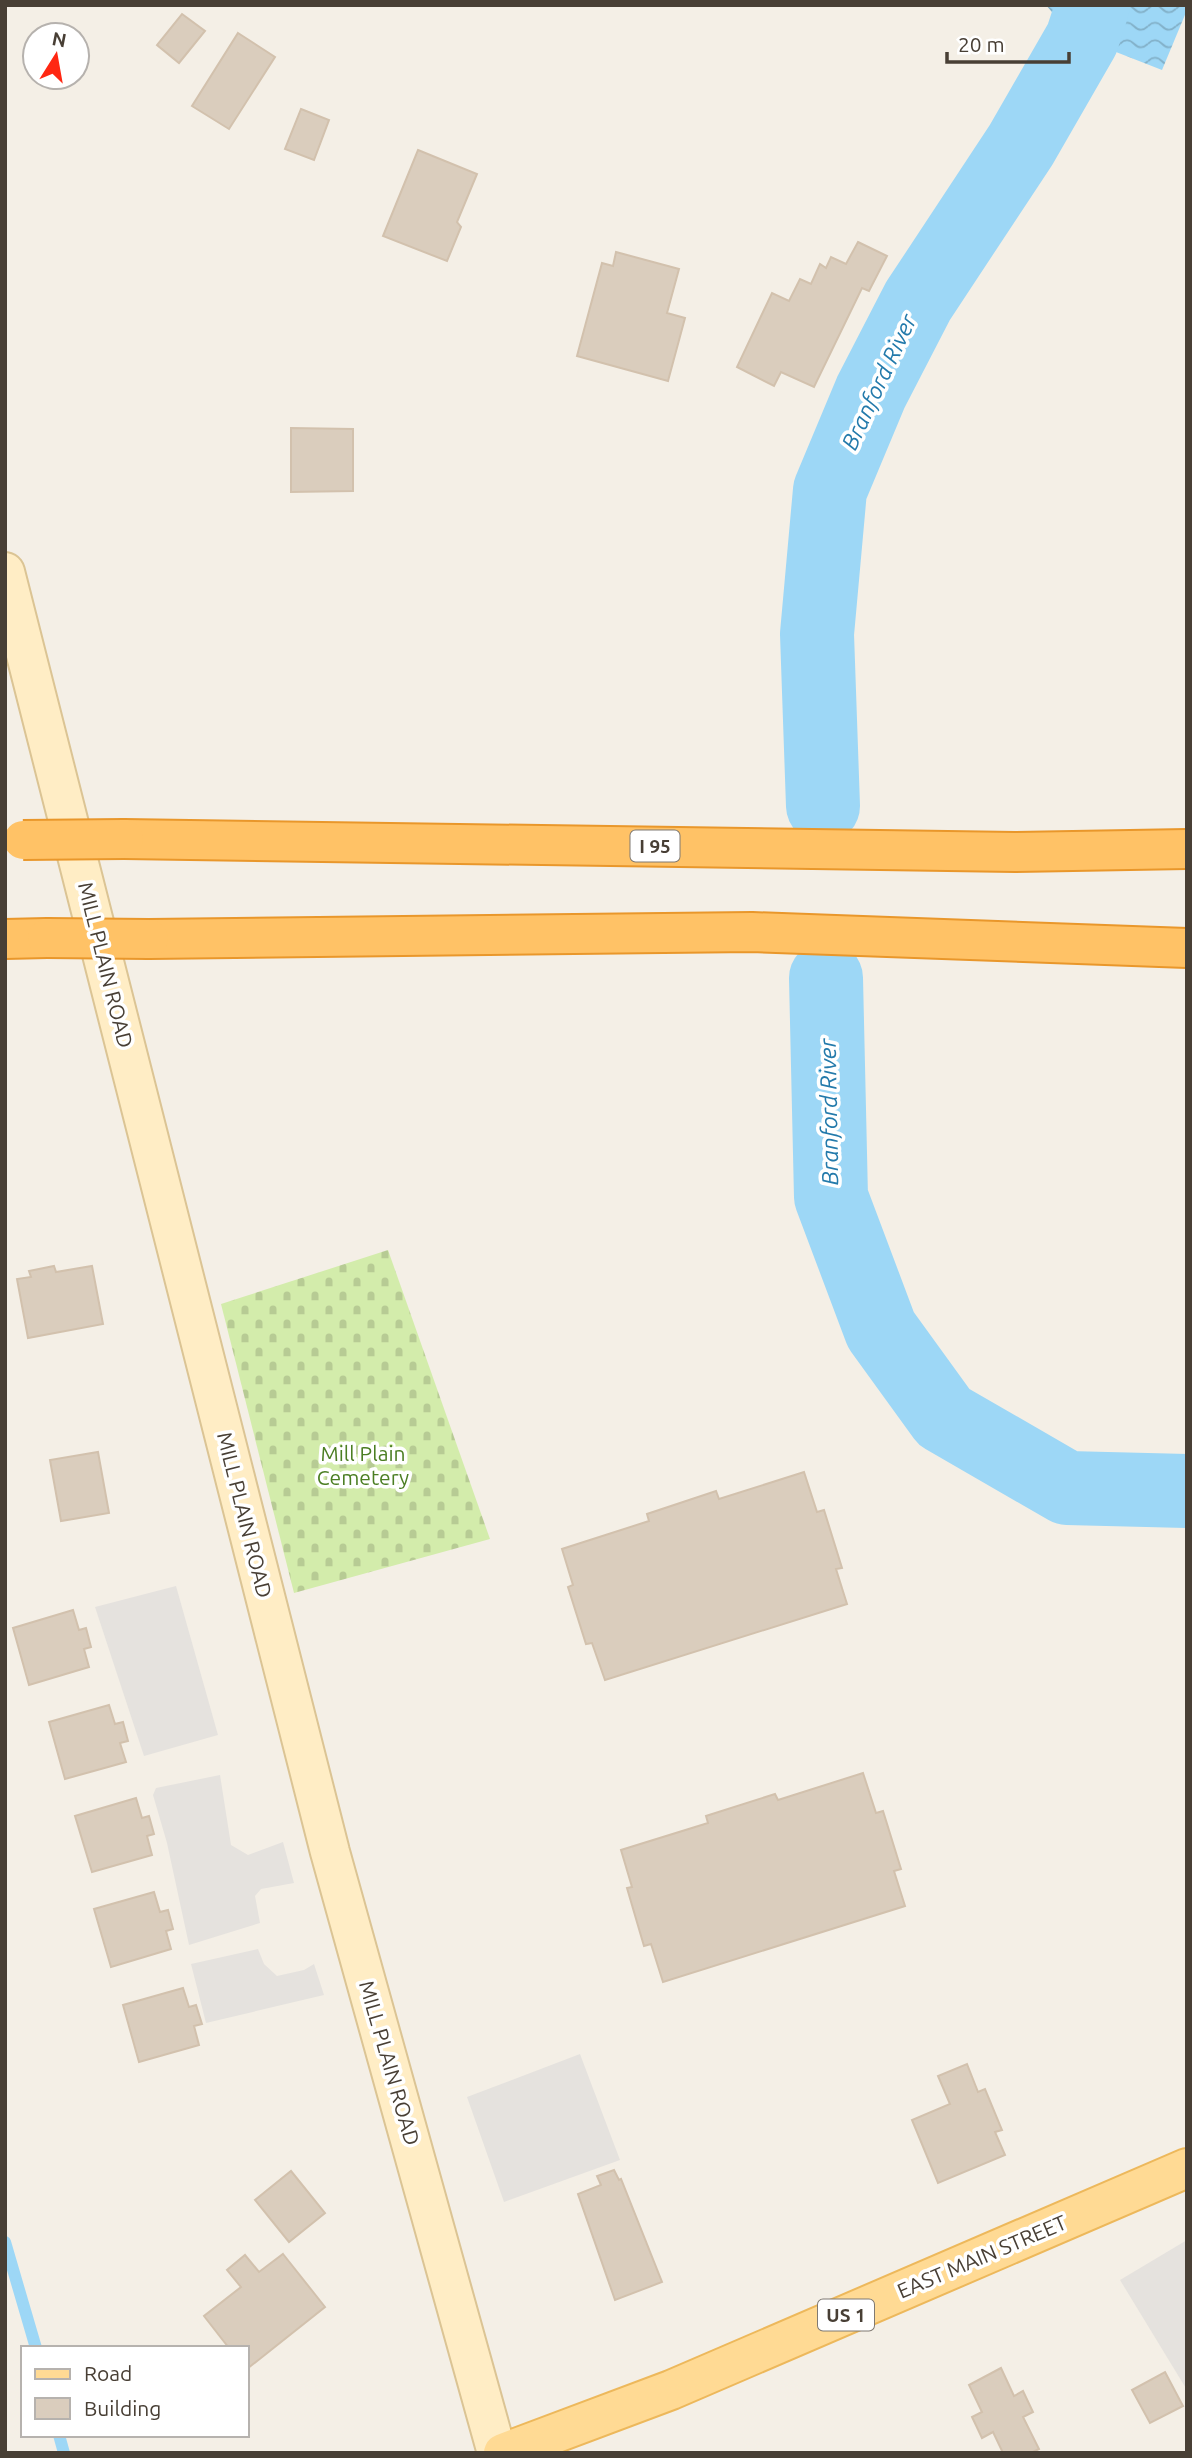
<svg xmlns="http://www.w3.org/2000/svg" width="1192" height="2458" font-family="Ubuntu,sans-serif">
<defs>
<pattern id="cemetery-stones" width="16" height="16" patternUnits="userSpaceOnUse" patternTransform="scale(1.75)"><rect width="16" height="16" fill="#d3ecab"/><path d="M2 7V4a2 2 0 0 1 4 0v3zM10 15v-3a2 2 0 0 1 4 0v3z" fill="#b7cb94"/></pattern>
<pattern id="water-waves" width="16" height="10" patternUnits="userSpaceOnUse" patternTransform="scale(1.75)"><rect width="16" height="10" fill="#9dd7f6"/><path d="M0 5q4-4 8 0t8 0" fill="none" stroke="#82b0c8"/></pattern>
</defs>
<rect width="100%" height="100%" fill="#f4efe6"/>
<path fill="url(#cemetery-stones)" d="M388,1250L490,1539L294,1593L221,1304Z"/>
<g fill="#e5e2de">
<path d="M176,1586L218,1735L144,1756L95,1607Z"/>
<path d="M220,1775L231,1845L248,1855L283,1842L294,1883L261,1889L255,1896L260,1923L189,1945L167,1843L153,1795L156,1788Z"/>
<path d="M258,1949L264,1964L277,1976L304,1970L314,1964L324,1995L206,2023L191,1964Z"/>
<path d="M580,2054L620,2160L504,2202L467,2097Z"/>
<path d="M1187,2240V2390L1120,2280Z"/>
</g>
<path fill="url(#water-waves)" d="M1046,5H1187V10L1162,70L1070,34Z"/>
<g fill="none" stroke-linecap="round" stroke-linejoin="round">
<g stroke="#9dd7f6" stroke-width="12">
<path d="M5,2242L36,2348"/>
<path d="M59,2435L64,2453"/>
</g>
<g stroke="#9dd7f6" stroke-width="74">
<path d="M823,806L817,634L830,490L871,392L918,301L1021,145L1082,39L1093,5"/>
<path d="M826,978L831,1197L881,1330L944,1417L1067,1488L1187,1491"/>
</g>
</g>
<g fill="#dacdbd" stroke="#d2c1ad" stroke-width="2">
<path d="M182,14L205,31L179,63L157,45Z"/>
<path d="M238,33L275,57L229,129L192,106Z"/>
<path d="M301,109L329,120L314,160L285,149Z"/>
<path d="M418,150L477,174L457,222L461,227L447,261L383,236Z"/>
<path d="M858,242L887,256L869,291L862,288L814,387L781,372L774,386L737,367L772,293L789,301L800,279L811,284L820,264L826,268L831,257L846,264Z"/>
<path d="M616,252L679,269L667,313L685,318L668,381L577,356L602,263L613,266Z"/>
<path d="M291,428L353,429V491L291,492Z"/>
<path d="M54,1266L56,1272L92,1266L103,1324L28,1338L17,1279L31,1277L29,1271Z"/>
<path d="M98,1452L109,1513L61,1521L50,1460Z"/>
<path d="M804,1472L817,1512L824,1510L842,1568L836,1569L847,1604L605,1680L592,1643L586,1644L568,1587L573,1585L562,1549L649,1521L647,1514L716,1491L719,1499Z"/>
<path d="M73,1610L79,1630L86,1628L91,1647L84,1649L89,1667L29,1685L13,1628Z"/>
<path d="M109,1705L115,1724L123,1722L128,1741L120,1743L126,1762L65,1779L49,1722Z"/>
<path d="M863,1773L876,1813L883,1811L901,1869L894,1871L905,1906L663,1982L651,1944L644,1946L627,1888L632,1887L621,1850L708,1823L706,1816L775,1794L778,1800Z"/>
<path d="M136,1798L142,1818L149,1816L154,1834L147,1836L152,1855L92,1872L75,1816Z"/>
<path d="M154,1892L160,1912L168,1910L173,1929L166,1931L171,1949L111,1967L94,1909Z"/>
<path d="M183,1988L189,2007L196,2005L202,2024L194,2026L199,2045L139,2062L123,2005Z"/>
<path d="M967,2064L978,2092L985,2089L1002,2130L995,2132L1005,2155L938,2183L912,2120L950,2104L938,2076Z"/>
<path d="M614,2170L619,2180L621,2179L662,2282L615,2300L578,2194L601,2185L597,2176Z"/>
<path d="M291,2171L325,2213L289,2242L255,2200Z"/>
<path d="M283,2254L325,2307L247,2369V2348H229L204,2316L241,2287L227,2270L245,2255L259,2272Z"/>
<path d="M1001,2368L1014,2396L1023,2391L1033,2412L1023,2417L1039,2449L1031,2453H1003L993,2432L982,2438L972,2417L982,2412L969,2385Z"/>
<path d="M1165,2372L1183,2406L1150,2423L1132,2390Z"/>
</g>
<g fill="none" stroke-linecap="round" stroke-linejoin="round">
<g stroke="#dbc494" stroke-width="42">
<path id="secondary" d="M5,572L330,1852L497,2453"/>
</g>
<g stroke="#edb85b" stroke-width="42">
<path id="primary" d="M503,2453L671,2390L1187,2168"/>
</g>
<g stroke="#e9972b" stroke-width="42">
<g id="highway">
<path d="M124,839L1015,852L1187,849"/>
<path d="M5,939L47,938"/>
<path d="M149,939L752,932L1187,948"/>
</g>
</g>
<use href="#secondary" stroke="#ffedc5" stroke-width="38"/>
<use href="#primary" stroke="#ffda94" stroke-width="38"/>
<use href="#highway" stroke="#ffc266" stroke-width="38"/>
<g stroke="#e9972b" stroke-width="42" stroke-linecap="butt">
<g id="highway-bridge">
<path d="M23,840L124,839"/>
<path d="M47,938L149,939"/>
</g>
</g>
<use href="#highway-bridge" stroke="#ffc266" stroke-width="38"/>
</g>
<g text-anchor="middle" stroke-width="7" stroke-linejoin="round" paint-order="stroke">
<g fill="#fff" stroke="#7f7972" stroke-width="2">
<rect x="630.5" y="830.5" width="49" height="31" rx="5"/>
<rect x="818" y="2299.5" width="56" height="31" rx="5"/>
</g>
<g font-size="19" font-weight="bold" fill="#483f35">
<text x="655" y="853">I 95</text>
<text x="846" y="2322">US 1</text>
</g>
<g font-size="21" fill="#483f35" stroke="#fff">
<text transform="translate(105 965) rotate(76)" y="7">MILL PLAIN ROAD</text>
<text transform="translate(244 1515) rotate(76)" y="7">MILL PLAIN ROAD</text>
<text transform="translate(389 2063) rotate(74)" y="7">MILL PLAIN ROAD</text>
<text transform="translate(982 2257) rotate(-23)" y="7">EAST MAIN STREET</text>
</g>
<g font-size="21" fill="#4b7e23" stroke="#fff">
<text x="363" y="1461">Mill Plain<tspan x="363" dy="24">Cemetery</tspan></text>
</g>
<g font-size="23" font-style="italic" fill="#237aab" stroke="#fff">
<text transform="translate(879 382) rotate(-65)" y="8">Branford River</text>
<text transform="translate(829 1112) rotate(-91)" y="8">Branford River</text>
</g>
</g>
<rect width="1192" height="2458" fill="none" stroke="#483f35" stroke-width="14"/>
<rect x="21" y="2346" width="228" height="91" fill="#ffffff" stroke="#b6b2ae" stroke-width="2"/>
<rect x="35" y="2369" width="35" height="10" fill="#ffda94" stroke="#b6b2ae" stroke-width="2"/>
<text x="84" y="2381" font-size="21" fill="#483f35">Road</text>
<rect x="35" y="2398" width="35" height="21" fill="#dacdbd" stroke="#b6b2ae" stroke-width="2"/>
<text x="84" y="2416" font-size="21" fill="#483f35">Building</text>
<g transform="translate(56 56) rotate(11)"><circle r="33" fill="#ffffff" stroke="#b6b2ae" stroke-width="2"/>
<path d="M0-5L12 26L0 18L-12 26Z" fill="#ff2712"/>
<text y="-10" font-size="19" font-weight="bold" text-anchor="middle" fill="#483f35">N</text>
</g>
<path d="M947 52v10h122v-10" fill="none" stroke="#483f35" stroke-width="3.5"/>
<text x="958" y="52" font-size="21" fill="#483f35" stroke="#ffffff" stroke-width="5" paint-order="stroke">20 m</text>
</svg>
